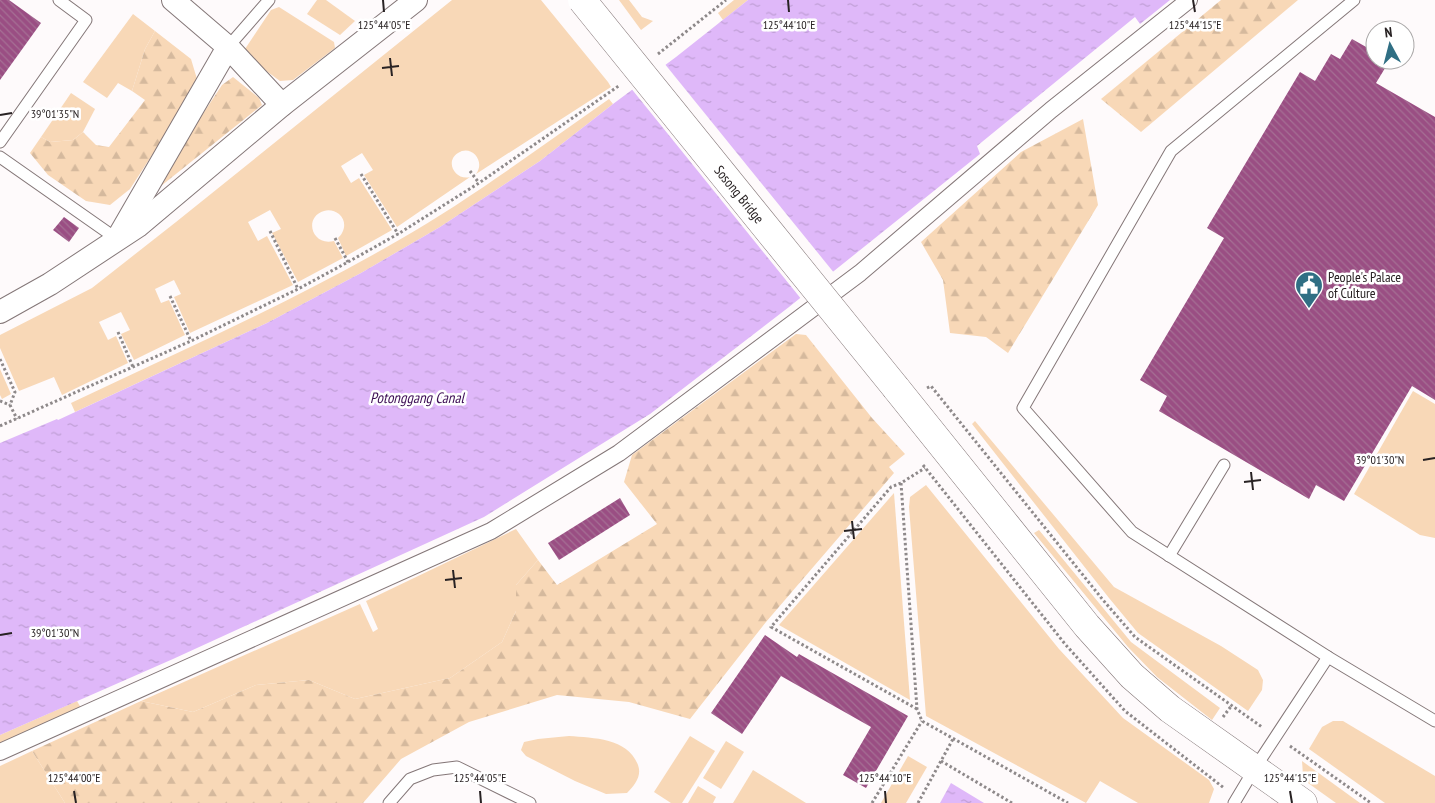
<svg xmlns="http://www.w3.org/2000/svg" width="1435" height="803" font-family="'PT Sans Narrow',sans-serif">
<defs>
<pattern id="forest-firs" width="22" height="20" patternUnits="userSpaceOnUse" patternTransform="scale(1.25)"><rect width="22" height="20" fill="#f8d8b7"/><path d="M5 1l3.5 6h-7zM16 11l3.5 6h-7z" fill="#d5b99d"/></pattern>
<pattern id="water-ripples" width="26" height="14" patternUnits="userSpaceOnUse" patternTransform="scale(1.25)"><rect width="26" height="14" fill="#dfb8f9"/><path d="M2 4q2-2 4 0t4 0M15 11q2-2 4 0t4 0" fill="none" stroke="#bf9ed5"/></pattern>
<pattern id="building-back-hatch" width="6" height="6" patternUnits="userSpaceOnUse" patternTransform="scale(1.25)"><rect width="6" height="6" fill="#9a4e83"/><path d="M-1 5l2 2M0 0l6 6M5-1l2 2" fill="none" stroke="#a56f94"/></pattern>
</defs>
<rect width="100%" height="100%" fill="#fefafb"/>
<g fill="#f8d8b7">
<path d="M317,0H326L355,21L340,35L307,14Z"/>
<path d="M452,0H541L608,82L611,87L476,174C486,161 471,144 458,153C444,162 456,181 470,177L397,227L364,175L373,170L362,153L341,166L351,183L359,178L392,230L346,256L338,238C345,232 347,221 339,214C335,211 329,209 324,211C303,217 312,247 334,241L343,258L298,282L272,233L281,229L270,210L248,222L258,241L267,236L293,285L190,333L174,297L181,294L174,280L155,289L161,303L169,300L185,335L134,360L121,334L130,330L121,312L99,322L108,340L116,336L128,363L62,395L54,377L19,391L0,348V335L92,288L176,222Z"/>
<path d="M619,0H629L642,17L653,21L641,30Z"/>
<path d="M734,0H748L723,20L718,13Z"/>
<path d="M279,7L334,42L335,48L293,80L280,81L246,56L245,49L271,10Z"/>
<path d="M133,14L155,31L145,49L132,91L118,83L107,98L83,82Z"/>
<path d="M71,93L95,109L83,132L73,140L50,142L41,137Z"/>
<path d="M609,99L613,104L540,161L440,227L361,273L267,323L75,412L71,403C181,351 294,301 399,240C472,198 540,147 609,99Z"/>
<path d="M0,369L11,394L2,399L0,395Z"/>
<path d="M1413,391L1435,404V538L1420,535L1354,494Z"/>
<path d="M975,421L1114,587L1221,646L1258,670L1263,680L1262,690L1248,711L1138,633L1109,598L972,424Z"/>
<path d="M926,485L1059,649L1123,718L1209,780L1214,789L1209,803H1138L1100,781L1086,803L926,716L909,507L910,497Z"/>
<path d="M894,493L910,700L779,625Z"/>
<path d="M516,529L538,560L516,585V611L502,642L450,678L355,699L309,680L256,685L193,712L141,701L360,604L373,632L378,629L366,601Z"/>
<path d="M1039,530L1131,642L1220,708L1212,720L1157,677L1128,647L1034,533Z"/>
<path d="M77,701L81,708L0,745V735Z"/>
<path d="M1333,721H1343L1435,776V803H1385L1309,749L1322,727Z"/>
<path d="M569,736C594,738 628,738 638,765C642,776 635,785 627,793L606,794L575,781L526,756L521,750L524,742L538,739Z"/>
<path d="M690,736L715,751L682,803H671L654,792Z"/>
<path d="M726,741L744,752L721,789L703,778Z"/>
<path d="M32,751L65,803H0V766Z"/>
<path d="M908,756L927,767L906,803H881Z"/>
<path d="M1302,761L1360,803H1336L1308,783L1303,775Z"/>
<path d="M753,770L806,803H733Z"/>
<path d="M698,786L716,797L713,803H688Z"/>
</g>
<g fill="url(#forest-firs)">
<path d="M1221,0H1298L1141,132L1101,99Z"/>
<path d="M155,31L191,59L197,79L165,135L130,189L110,205L86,201L48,175L30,153L41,137L50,142L73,140L83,132L96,145L109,147L145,100L132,91L145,49Z"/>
<path d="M233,77L259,98L262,105L156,190L155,186L222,85Z"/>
<path d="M1083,119L1098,205L1008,353L986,337L950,333L943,280L921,242L1021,152Z"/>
<path d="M796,334L806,335L872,418L905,454L889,467L894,473L766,622L690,719L629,702L557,695L469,722L401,759L363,803H65L32,751L141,701L193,712L256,685L309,680L355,699L450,678L502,642L516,611V585L538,560L557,585L657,524L624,482L632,455Z"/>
</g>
<g fill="url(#water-ripples)">
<path d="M748,0H1170L1140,24L1135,17L977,146L980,154L789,307L650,414L484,517L173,659L0,735V443L57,419L58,420L267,323L361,273L440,227L540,161L613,104L676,57Z"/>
<path d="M951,783L984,803H940Z"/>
</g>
<path fill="#fefafb" d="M664,63L835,274L802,300L630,87Z"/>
<g fill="url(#building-back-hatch)">
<path d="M0,0H9L41,23L0,80Z"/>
<path d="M1352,39L1375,52V60H1390L1376,83L1435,117V400L1412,386L1344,501L1316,485L1309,499L1159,411L1167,396L1140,380L1224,238L1207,228L1300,72L1315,81L1331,54L1340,59Z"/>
<path d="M64,217L79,228L69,242L53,230Z"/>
<path d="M620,498L630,515L559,560L548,543Z"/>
<path d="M765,635L797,657L799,654L908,716L866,788L843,775L871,727L781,676L742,734L711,713Z"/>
</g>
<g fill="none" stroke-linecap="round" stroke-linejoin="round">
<g stroke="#847778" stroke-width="13">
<g id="service">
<path d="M1354,0L1171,151L1023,408L1132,532L1328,657L1435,721"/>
<path d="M228,47L269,0"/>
<path d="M0,142L86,20L59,0"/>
<path d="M0,157L117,239"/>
<path d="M1169,556L1224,465"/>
<path d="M389,803L410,779L433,770L457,767L530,803"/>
<path d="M1234,803L1255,768L1328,657"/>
</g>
</g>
<g stroke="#847778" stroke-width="18">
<path id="pedestrian" d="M0,752L491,531L619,453L860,273L1051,110L1189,0"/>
</g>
<g stroke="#847778" stroke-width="24">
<g id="minor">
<path d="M173,0L228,47L282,105"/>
<path d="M120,234L228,47"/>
<path d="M0,312L50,284L138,226L282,105L416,0"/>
</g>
</g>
<g stroke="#847778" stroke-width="29">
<path id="tertiary" d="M896,388L1087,626L1132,676L1170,709L1303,803"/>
</g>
<g stroke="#8e898a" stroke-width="3" stroke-dasharray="2.5 2.5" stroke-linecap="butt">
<path d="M658,54L726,0"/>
<path d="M470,171L479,183"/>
<path d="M361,174L398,234"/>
<path d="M270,231L298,289"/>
<path d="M335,238L348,262"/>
<path d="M170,296L191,341"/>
<path d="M118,332L133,367"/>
<path d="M0,359L15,392L10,405L17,419"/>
<path d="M927,388L931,386L1103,600L1135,637L1262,727"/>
<path d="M0,401L10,405"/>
<path d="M0,426L191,341L298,289L348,262L398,234L479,183L620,85"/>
<path d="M923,465L1065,644L1125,711L1224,788"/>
<path d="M901,483L917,709L922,721L1068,803"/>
<path d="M917,709L771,627L891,487L901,483L925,468"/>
<path d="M1223,717L1232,705"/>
<path d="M1290,746L1371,803"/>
<path d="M941,761L1012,803"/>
<path d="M872,803L922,721"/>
<path d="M918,803L953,739"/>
</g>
<use href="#service" stroke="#fff" stroke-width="11"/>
<use href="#pedestrian" stroke="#fff" stroke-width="16"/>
<use href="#minor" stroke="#fff" stroke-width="22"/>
<use href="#tertiary" stroke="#fff" stroke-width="28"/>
<g stroke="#847778" stroke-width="29" stroke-linecap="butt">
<g id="tertiary-bridge">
<path id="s1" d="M582,0L896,388"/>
</g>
</g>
<use href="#tertiary-bridge" stroke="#fff" stroke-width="28"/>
</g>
<path fill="none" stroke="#282223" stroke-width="2" d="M383,0L384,12M788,0L789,12M1193,0L1195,12M390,58L392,76M382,68L399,66M0,115L12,113M1423,460L1435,458M1251,472L1253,490M1244,482L1261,480M852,521L854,539M844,531L862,529M453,570L455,588M445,580L462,578M0,635L12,633M74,791L76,803M480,791L481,803M885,791L886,803M1290,791L1292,803"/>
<defs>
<g id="civic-pin" transform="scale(1.4375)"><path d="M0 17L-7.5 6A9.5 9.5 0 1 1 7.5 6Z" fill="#306f84" stroke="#fff"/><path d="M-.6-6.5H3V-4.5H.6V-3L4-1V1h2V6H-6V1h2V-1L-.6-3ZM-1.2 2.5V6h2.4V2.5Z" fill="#fff"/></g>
</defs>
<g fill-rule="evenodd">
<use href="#civic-pin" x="1309" y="285"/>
</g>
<g text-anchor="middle" stroke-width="5" stroke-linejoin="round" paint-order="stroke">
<g font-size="14" fill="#282223" stroke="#fff">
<text dy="5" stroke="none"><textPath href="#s1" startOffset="250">Sosong Bridge</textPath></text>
</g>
<g font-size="14" fill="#282223" stroke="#fff" text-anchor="start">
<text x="1328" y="282">People's Palace<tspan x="1328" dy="16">of Culture</tspan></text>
</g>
<g font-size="15" font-style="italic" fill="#3e0f56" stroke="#fff">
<text x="417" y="403">Potonggang Canal</text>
</g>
</g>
<g font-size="12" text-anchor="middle" fill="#282223" stroke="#fff" stroke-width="5" stroke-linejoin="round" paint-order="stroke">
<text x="384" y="29">125°44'05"E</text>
<text x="789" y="29">125°44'10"E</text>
<text x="1195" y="29">125°44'15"E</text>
<text x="55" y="118">39°01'35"N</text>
<text x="1380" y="464">39°01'30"N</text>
<text x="55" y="637">39°01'30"N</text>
<text x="74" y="782">125°44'00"E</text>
<text x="480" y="782">125°44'05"E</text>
<text x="885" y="782">125°44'10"E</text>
<text x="1290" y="782">125°44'15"E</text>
</g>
<g transform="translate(1390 45) rotate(353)"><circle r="24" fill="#ffffff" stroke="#a9a7a7"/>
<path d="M0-4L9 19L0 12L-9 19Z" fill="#306f84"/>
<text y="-8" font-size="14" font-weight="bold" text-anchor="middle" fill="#282223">N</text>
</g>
</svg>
